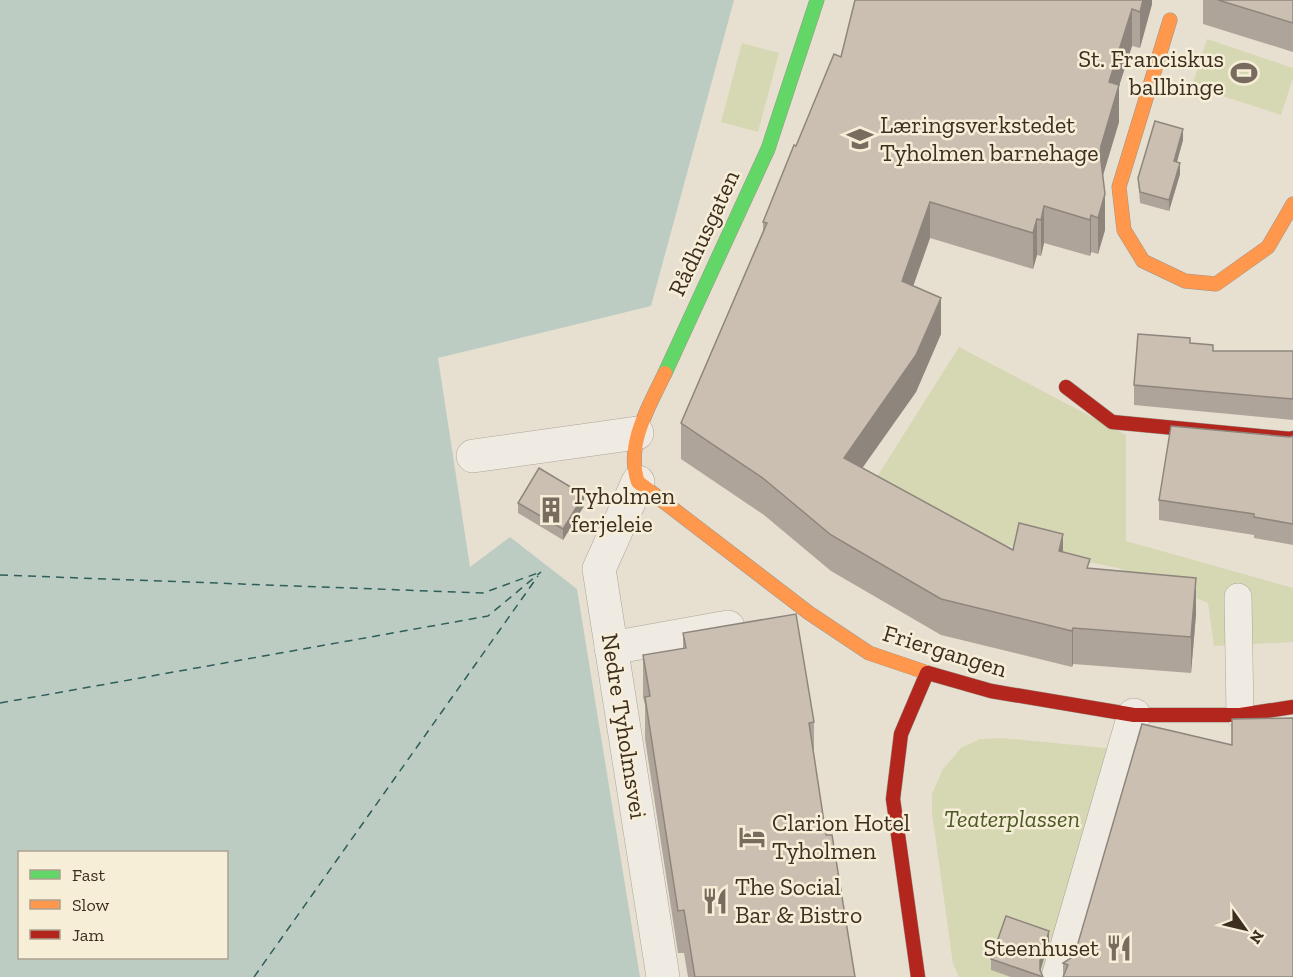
<svg xmlns="http://www.w3.org/2000/svg" width="1293" height="977" font-family="'Zilla Slab',serif">
<rect width="100%" height="100%" fill="#e7e0d1"/>
<g fill="#d6d7b3">
<path d="M1207,39L1293,68V78L1281,115L1192,86Z"/>
<path d="M742,43L779,53L758,132L721,122Z"/>
<path d="M959,347L1126,435V541L1293,588V642L1214,646L1208,603L1118,568L955,535L873,483Z"/>
<path d="M1002,738L1116,749L1046,977H959L953,964L932,813V794L943,769L961,748L980,739Z"/>
</g>
<path fill="#bcccc2" fill-rule="evenodd" d="M0,0H734L651,306L438,358L470,567L510,537L577,589L640,977H0ZM20,852H226V958H20Z"/>
<g fill="none" stroke-linecap="round" stroke-linejoin="round">
<g stroke="#2f5d5a" stroke-width="1.5" stroke-dasharray="8 6" stroke-linecap="butt">
<path d="M0,575L483,593L538,573"/>
<path d="M0,703L488,616L541,572"/>
<path d="M254,977L538,576"/>
</g>
<g stroke="#ada599" stroke-width="28">
<path id="lane" d="M1238,597L1240,715"/>
</g>
<g stroke="#ada599" stroke-width="34">
<g id="street">
<path d="M473,456L637,433"/>
<path d="M638,482L599,569L663,977"/>
<path d="M611,648L728,627"/>
<path d="M1058,977L1134,715"/>
</g>
</g>
<g stroke="#9c958a" stroke-width="15">
<path id="fast" d="M665,373L768,149L817,0"/>
</g>
<g stroke="#9c958a" stroke-width="15">
<g id="slow">
<path d="M1170,20L1119,187L1124,230L1143,261L1185,281L1216,284L1268,247L1293,204"/>
<path d="M665,373C649,406 625,445 638,482L809,613L869,653L928,673"/>
</g>
</g>
<g stroke="#9c958a" stroke-width="15">
<g id="jam">
<path d="M1066,387L1112,422L1291,439L1293,438"/>
<path d="M928,673L991,691L1134,715H1240L1293,707"/>
<path d="M918,977L893,799L901,734L927,673"/>
</g>
</g>
<use href="#lane" stroke="#efebe3" stroke-width="27"/>
<use href="#street" stroke="#efebe3" stroke-width="33"/>
<use href="#fast" stroke="#63d668" stroke-width="14"/>
<use href="#slow" stroke="#ff974d" stroke-width="14"/>
<use href="#jam" stroke="#b3261e" stroke-width="14"/>
</g>
<g fill="#afa499">
<path d="M1152,0V4L1140,48L1132,46L1119,86V122L1103,175L1105,230L1098,254L1091,252L1090,256L1044,243L1041,256L1037,255L1033,269L930,238L913,286L941,334L916,392L862,468L1013,550L1063,552L1090,569L1196,614L1191,673L1073,664L1072,667L941,635L831,571L764,515L681,459V423L763,232V222L796,146Z"/>
<path d="M1203,0H1293V52L1203,24Z"/>
<path d="M1183,140L1177,162L1180,174L1169,211L1140,203L1138,178Z"/>
<path d="M1190,343L1213,351H1293V420L1134,405V385Z"/>
<path d="M1293,436V545L1254,538V535L1159,520V500L1290,437Z"/>
<path d="M518,503L584,506L563,540L518,513Z"/>
<path d="M683,633L814,722V754L826,835L855,977H688L684,953H678L645,739V705L643,697V655L683,649Z"/>
<path d="M1293,718L1063,977V963L1071,958L1232,745V719Z"/>
<path d="M1049,941L1040,971L1043,977H1011L991,970V959Z"/>
</g>
<g fill="#8e867d">
<path d="M1143,0H1152V4L1140,48V12Z"/>
<path d="M1132,9V46L1119,86V122L1101,182L1100,153L1109,82Z"/>
<path d="M1183,129V140L1174,172V161Z"/>
<path d="M1180,163V174L1169,211V200Z"/>
<path d="M1105,194V230L1098,254V218Z"/>
<path d="M930,202V238L902,318V281Z"/>
<path d="M1044,206V243L1041,256V220Z"/>
<path d="M1091,215V252L1090,256V220Z"/>
<path d="M1037,219V255L1033,269V233Z"/>
<path d="M941,298V334L916,392L844,494V458Z"/>
<path d="M584,495V506L563,540V529Z"/>
<path d="M1063,534V570L1059,551Z"/>
<path d="M1196,578V614L1191,673V637Z"/>
<path d="M1073,628V664L1072,667V631Z"/>
<path d="M1049,931V941L1040,972V961Z"/>
</g>
<g fill="#cbbfb2" stroke="#8e867d" stroke-width="1.5">
<path d="M855,0H1143L1140,12L1132,9L1109,82L1119,85L1101,146L1100,153L1105,194L1098,218L1091,215L1090,220L1044,206L1041,220L1037,219L1033,233L930,202L902,281L941,298L916,355L844,458L1013,550L1019,523L1063,534L1059,551L1090,559L1087,568L1196,578L1191,637L1073,628L1072,631L941,599L831,535L764,479L681,423L767,223L763,222L794,145L796,146L834,54L841,57Z"/>
<path d="M1218,0H1293V23Z"/>
<path d="M1155,121L1183,129L1174,161L1180,163L1169,200L1140,192L1138,178Z"/>
<path d="M1138,334L1190,338V343L1213,345V351H1293V399L1134,385Z"/>
<path d="M1171,426L1290,437L1293,436V524L1254,517V514L1159,500Z"/>
<path d="M539,468L584,495L563,529L518,503Z"/>
<path d="M796,614L814,722L809,723L826,835H832L855,977H695L684,910L678,911L645,697L650,696L643,655L686,648L683,633Z"/>
<path d="M1293,718V977H1063L1068,965L1063,963L1071,958L1076,950L1142,724L1232,745V719Z"/>
<path d="M1006,916L1049,931L1040,961V970L1043,977L991,959Z"/>
</g>
<defs>
<g id="stadium-bare" transform="scale(2.07)"><path d="M0-5a6.5 5 0 1 0 0 10a6.5 5 0 1 0 0-10ZM-3.5-1.8h7v3.6h-7Z" fill="#786c5e" stroke="#f7eed8" stroke-width="2.5" paint-order="stroke"/></g>
<g id="school-bare" transform="scale(2.07)"><path d="M0-5L7-2L0 1L-7-2ZM-4 1L0 2.5L4 1V4Q0 6-4 4Z" fill="#786c5e" stroke="#f7eed8" stroke-width="2.5" paint-order="stroke"/></g>
<g id="building-bare" transform="scale(2.07)"><path d="M-4-6H4V6H1V3H-1V6H-4ZM-2.5-4.3h1.7v1.8h-1.7ZM.8-4.3h1.7v1.8H.8ZM-2.5-1h1.7V.8h-1.7ZM.8-1h1.7V.8H.8Z" fill="#786c5e" stroke="#f7eed8" stroke-width="2.5" paint-order="stroke"/></g>
<g id="hotel-bare" transform="scale(2.07)"><path d="M-6-4.5h1.5V1H6V5H4.5V3h-9V5H-6ZM-4 0a1.8 1.8 0 1 1 3.6 0ZM.5 0V-2.5h3Q6-2.5 6 0Z" fill="#786c5e" stroke="#f7eed8" stroke-width="2.5" paint-order="stroke"/></g>
<g id="restaurant-bare" transform="scale(2.07)"><path d="M-5-6h1v4h1v-4h1v4h1v-4h1v5L-1.5 .5V6h-2V.5L-5-1ZM5-6V6H3V1.5H1.5Q1.5-4 5-6Z" fill="#786c5e" stroke="#f7eed8" stroke-width="2.5" paint-order="stroke"/></g>
</defs>
<g fill-rule="evenodd">
<use href="#stadium-bare" x="1244" y="73"/>
<use href="#school-bare" x="860" y="139"/>
<use href="#building-bare" x="551" y="510"/>
<use href="#hotel-bare" x="752" y="837"/>
<use href="#restaurant-bare" x="715" y="901"/>
<use href="#restaurant-bare" x="1119" y="948"/>
</g>
<g text-anchor="middle" stroke-width="5" stroke-linejoin="round" paint-order="stroke">
<g font-size="24" fill="#3d2e20" stroke="#f7eed8" text-anchor="start">
<text x="1224" y="67" text-anchor="end">St. Franciskus<tspan x="1224" dy="28">ballbinge</tspan></text>
<text x="880" y="133">Læringsverkstedet<tspan x="880" dy="28">Tyholmen barnehage</tspan></text>
<text x="571" y="504">Tyholmen<tspan x="571" dy="28">ferjeleie</tspan></text>
<text x="772" y="831">Clarion Hotel<tspan x="772" dy="28">Tyholmen</tspan></text>
<text x="735" y="895">The Social<tspan x="735" dy="28">Bar &amp; Bistro</tspan></text>
<text x="1099" y="956" text-anchor="end">Steenhuset</text>
</g>
<g font-size="24" fill="#3d2e20" stroke="#f7eed8">
<text transform="translate(704 233) rotate(-65)" y="8">Rådhusgaten</text>
<text transform="translate(945 651) rotate(17)" y="8">Friergangen</text>
<text transform="translate(624 726) rotate(81)" y="8">Nedre Tyholmsvei</text>
</g>
<g font-size="24" font-style="italic" fill="#4d5a26" stroke="#f7eed8">
<text x="1012" y="827">Teaterplassen</text>
</g>
</g>
<rect x="18" y="851" width="210" height="108" fill="#f7eed8" stroke="#ada18e" stroke-width="1.5"/>
<rect x="30" y="870" width="30" height="9" fill="#63d668" stroke="#ada18e" stroke-width="1.5"/>
<text x="72" y="881" font-size="18" fill="#3d2e20">Fast</text>
<rect x="30" y="900" width="30" height="9" fill="#ff974d" stroke="#ada18e" stroke-width="1.5"/>
<text x="72" y="911" font-size="18" fill="#3d2e20">Slow</text>
<rect x="30" y="930" width="30" height="9" fill="#b3261e" stroke="#ada18e" stroke-width="1.5"/>
<text x="72" y="941" font-size="18" fill="#3d2e20">Jam</text>
<g transform="translate(1245 929) rotate(124)" stroke="#f7eed8" stroke-width="4.5" paint-order="stroke">
<path d="M0-4.5L10 22L0 15L-10 22Z" fill="#3d2e20"/>
<text y="-9" font-size="16" font-weight="bold" text-anchor="middle" fill="#3d2e20">N</text>
</g>
</svg>
